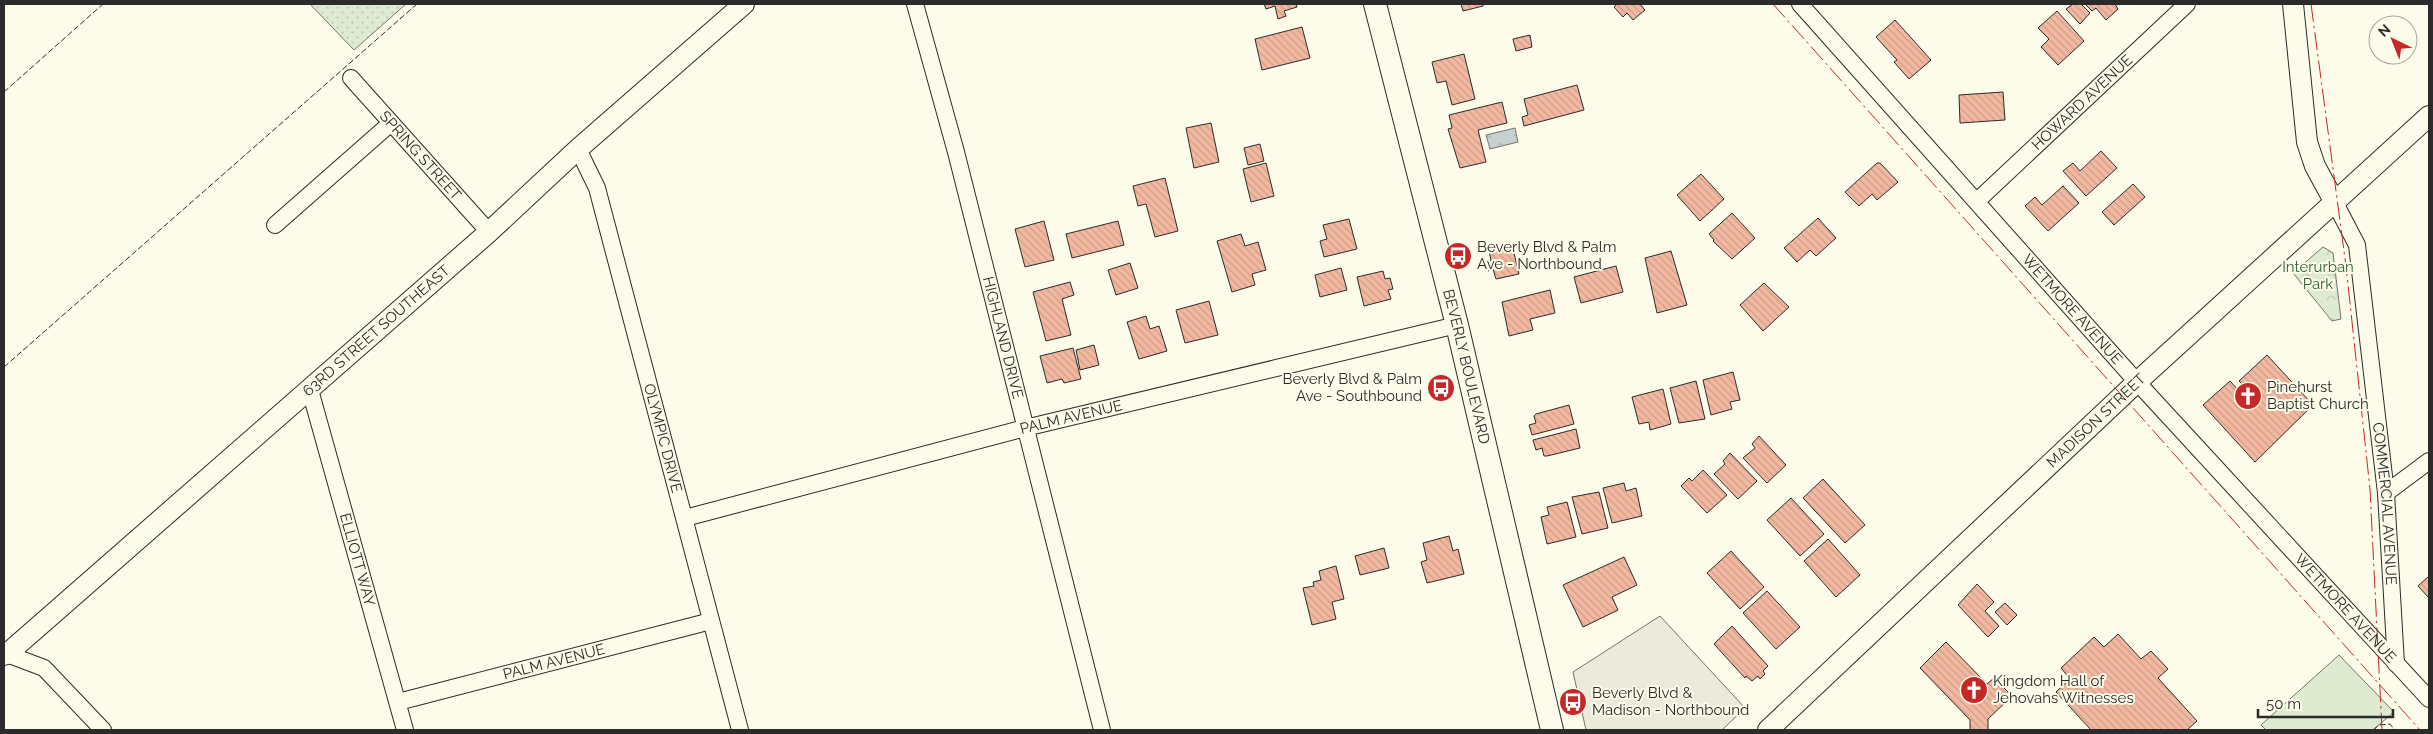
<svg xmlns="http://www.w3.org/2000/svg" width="2433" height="734" font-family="Raleway,sans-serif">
<defs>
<pattern id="grass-dots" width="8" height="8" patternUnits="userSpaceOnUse" patternTransform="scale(1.25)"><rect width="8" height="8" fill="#deebd1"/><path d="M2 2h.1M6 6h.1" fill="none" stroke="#bfcab4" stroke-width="1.8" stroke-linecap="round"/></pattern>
<pattern id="park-crowns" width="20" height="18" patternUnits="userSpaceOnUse" patternTransform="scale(1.25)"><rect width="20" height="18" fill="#deebd1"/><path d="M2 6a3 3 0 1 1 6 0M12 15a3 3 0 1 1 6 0" fill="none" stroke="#bfcab4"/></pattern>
<pattern id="water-ripples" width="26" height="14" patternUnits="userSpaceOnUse" patternTransform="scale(1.25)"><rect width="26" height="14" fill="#c7d0d0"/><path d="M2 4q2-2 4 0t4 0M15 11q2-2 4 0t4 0" fill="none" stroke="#abb3b3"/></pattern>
<pattern id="building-back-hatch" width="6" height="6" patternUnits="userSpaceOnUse" patternTransform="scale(1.25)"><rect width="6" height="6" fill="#f2b8a0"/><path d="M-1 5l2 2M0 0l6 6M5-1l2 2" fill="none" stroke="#d09e8a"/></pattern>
</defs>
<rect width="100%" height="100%" fill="#fdfbea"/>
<path fill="url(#grass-dots)" stroke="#74746e" d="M310,4H406L354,50Z"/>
<path fill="url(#park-crowns)" stroke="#74746e" d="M2323,247L2333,253L2341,319L2332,321L2293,273Z"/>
<path fill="#deebd1" stroke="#74746e" d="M2339,655L2394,712L2373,730H2266L2261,725Z"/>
<path fill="#eceadb" stroke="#74746e" d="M1660,616L1745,708L1722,730H1586L1573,672Z"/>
<path fill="url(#water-ripples)" stroke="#74746e" d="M1515,128L1518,142L1490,149L1486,135Z"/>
<g fill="url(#building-back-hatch)" stroke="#2b2b2b">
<path d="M1264,4H1296L1297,7L1284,11L1286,16L1278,19L1275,6L1266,9Z"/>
<path d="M1461,4H1483V6L1463,11Z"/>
<path d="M1617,4H1640L1645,10L1633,20L1627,13L1623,17L1614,7Z"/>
<path d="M2073,4H2081L2090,13L2080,24L2066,9Z"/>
<path d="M2085,4H2115L2118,9L2106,20L2096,8L2092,11Z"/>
<path d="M2057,11L2084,41L2058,65L2041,47L2049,39L2038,28Z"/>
<path d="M1895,20L1931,60L1909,79L1894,62L1897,60L1876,37Z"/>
<path d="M1302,27L1310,58L1262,70L1255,39Z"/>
<path d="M1530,35L1532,47L1516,51L1513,39Z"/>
<path d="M1464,54L1475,99L1452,105L1446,81L1437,83L1432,62Z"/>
<path d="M1577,85L1584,110L1524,126L1522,117L1528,115L1524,99Z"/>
<path d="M2003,92L2005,120L1960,123L1959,95Z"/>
<path d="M1502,102L1507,123L1478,130L1486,162L1460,168L1448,129L1452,128L1449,115Z"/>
<path d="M1211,123L1219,162L1194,168L1186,128Z"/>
<path d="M1260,144L1264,161L1248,165L1244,148Z"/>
<path d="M2101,151L2117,168L2086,196L2063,171L2073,163L2080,171Z"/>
<path d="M1266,163L1274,196L1251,202L1243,169Z"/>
<path d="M1877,163H1880L1898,182L1877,200L1872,194L1859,206L1845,192Z"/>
<path d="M1701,174L1724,199L1700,221L1677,195Z"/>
<path d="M1165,178L1178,231L1155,237L1146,204L1138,206L1133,186Z"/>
<path d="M2133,184L2145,197L2114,225L2102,212Z"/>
<path d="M2063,186L2079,203L2048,231L2025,206L2035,197L2042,205Z"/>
<path d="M1732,213L1755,238L1732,259L1713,241L1714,240L1709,234Z"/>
<path d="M1818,218L1836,238L1816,256L1810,250L1797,262L1784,248Z"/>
<path d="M1349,219L1357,249L1324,257L1320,241L1327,239L1323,225Z"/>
<path d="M1044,221L1054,260L1025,267L1015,229Z"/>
<path d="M1118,221L1124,245L1072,258L1066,234Z"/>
<path d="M1241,234L1245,246L1258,242L1266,270L1252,274L1255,285L1232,292L1217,241Z"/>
<path d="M1512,245L1519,274L1496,279L1493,269L1488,271L1485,261L1491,260L1489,251Z"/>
<path d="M1671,251L1687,305L1657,313L1645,258Z"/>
<path d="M1130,263L1138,288L1116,295L1108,270Z"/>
<path d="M1616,266L1623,292L1581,303L1574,277Z"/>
<path d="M1341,268L1347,290L1320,297L1315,275Z"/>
<path d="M1383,271L1385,279L1390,278L1393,289L1388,290L1391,299L1364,306L1357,277Z"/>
<path d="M1070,282L1074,295L1062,299L1071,335L1046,341L1033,292Z"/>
<path d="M1764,283L1789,307L1763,331L1740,305Z"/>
<path d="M1550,290L1555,313L1530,319L1533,330L1509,336L1502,302Z"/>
<path d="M1209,301L1218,335L1185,343L1176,310Z"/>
<path d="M1146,316L1150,329L1159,326L1167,351L1139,359L1127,322Z"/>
<path d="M1094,345L1099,365L1080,370L1076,350Z"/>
<path d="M1073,348L1081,379L1064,383L1062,379L1047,383L1040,356Z"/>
<path d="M2267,355L2313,405L2255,462L2203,405L2230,381L2239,391L2244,386L2239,381Z"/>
<path d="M1733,372L1740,400L1730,402L1732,409L1711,415L1703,380Z"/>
<path d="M1696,381L1705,419L1679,423L1670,388Z"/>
<path d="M1663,389L1671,424L1650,430L1649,422L1639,424L1632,397Z"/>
<path d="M1569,405L1574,424L1532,435L1529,425L1536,423L1534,416L1536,414Z"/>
<path d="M1576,429L1580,448L1547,456H1544L1542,448L1536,450L1533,440Z"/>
<path d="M1759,436L1786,465L1767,483L1743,458L1755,448L1752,444Z"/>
<path d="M1730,453L1757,481L1738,499L1714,474L1725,464L1723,461Z"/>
<path d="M1703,470L1727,495L1707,513L1681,486L1689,478L1692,481Z"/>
<path d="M1823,479L1865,525L1845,543L1803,498Z"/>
<path d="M1624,483L1626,491L1636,488L1642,516L1612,523L1603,488Z"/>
<path d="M1599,492L1608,528L1582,534L1572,497Z"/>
<path d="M1791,498L1824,534L1800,556L1767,520Z"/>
<path d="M1567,502L1576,537L1547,544L1541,517L1549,515L1547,507Z"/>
<path d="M1449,536L1453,551L1458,549L1464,574L1427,583L1421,562L1427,560L1423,543Z"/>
<path d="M1828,539L1860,575L1836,597L1804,561Z"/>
<path d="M1384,548L1389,568L1360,575L1355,556Z"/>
<path d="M1731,551L1764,587L1740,609L1707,573Z"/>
<path d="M1624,557L1637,585L1612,597L1618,610L1583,627L1563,585Z"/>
<path d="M1336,566L1344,599L1332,602L1336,619L1312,625L1303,588L1314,586L1313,582L1321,580L1319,571Z"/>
<path d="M2429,576V598L2418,586Z"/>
<path d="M1977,584L1994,602L1985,611L1999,626L1988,637L1958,605Z"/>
<path d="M1767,591L1800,627L1776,649L1743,613Z"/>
<path d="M2005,603L2017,615L2007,625L1995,612Z"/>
<path d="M1732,626L1768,666L1763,671L1765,674L1760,679L1758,676L1752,681L1746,676L1745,678L1714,644Z"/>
<path d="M2118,634L2141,659L2151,651L2168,669L2158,678L2197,721L2187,730H2091L2056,692L2070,679L2061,668L2094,637L2104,647Z"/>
<path d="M1946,642L1987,684L1994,678L2012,696L1988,719V730H1970V720L1920,668Z"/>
</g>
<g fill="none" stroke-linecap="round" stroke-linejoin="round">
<g stroke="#2b2b2b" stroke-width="18">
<g id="minor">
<path id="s1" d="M915,4L956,152L1102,730"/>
<path id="s2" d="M1800,4L2137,382L2429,699"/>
<path id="s3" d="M351,78L489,232"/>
<path id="s4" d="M578,149L597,188L740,730"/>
<path id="s5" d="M1977,201L2187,4"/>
<path id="s6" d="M2334,201L2357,245L2386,493L2396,664"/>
<path d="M275,225L391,123"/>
<path id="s7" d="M310,390L405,730"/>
<path d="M2386,493L2429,461"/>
<path id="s8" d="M685,518L1025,428L1457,325"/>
<path d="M4,657L7,654L44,668L103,730"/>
<path id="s9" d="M398,702L711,621"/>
</g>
</g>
<g stroke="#2b2b2b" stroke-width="22">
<g id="tertiary">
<path d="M2293,4L2307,142L2315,166L2334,201"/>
<path id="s10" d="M4,653L7,654L489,232L578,149L744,4"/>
<path id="s11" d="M1768,730L2137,382L2429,116"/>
</g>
</g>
<g stroke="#2b2b2b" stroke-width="24">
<g id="secondary">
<path id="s12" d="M1375,4L1457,325L1552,730"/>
</g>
</g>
<use href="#minor" stroke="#fdfbea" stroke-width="16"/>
<use href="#tertiary" stroke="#fdfbea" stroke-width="20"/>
<use href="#secondary" stroke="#fdfbea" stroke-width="22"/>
<g stroke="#2b2b2b" stroke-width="1" stroke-dasharray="6 2.5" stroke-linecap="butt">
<path d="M4,92L103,4"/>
<path d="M4,367L417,4"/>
<path d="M2373,730L2379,725L2390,724L2394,729L2392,730"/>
</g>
<g stroke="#c62828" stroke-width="1" stroke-dasharray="18 4 2.5 4" stroke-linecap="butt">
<path d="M1773,4L2420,730"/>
<path d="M2311,4L2346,266L2370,489L2382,730"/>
</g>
</g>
<defs>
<g id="bus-disc" transform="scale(1.4375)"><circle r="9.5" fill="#c62828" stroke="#fdfbea"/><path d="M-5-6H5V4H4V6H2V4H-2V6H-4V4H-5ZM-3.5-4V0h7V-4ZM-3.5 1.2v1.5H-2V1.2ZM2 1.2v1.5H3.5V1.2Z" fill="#fff"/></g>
<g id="church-disc" transform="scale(1.4375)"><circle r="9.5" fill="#c62828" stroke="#fdfbea"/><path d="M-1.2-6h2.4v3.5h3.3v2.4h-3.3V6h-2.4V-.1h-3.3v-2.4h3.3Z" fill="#fff"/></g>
</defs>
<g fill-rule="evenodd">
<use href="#bus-disc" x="1458" y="256"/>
<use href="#bus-disc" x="1441" y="388"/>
<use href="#church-disc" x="2248" y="396"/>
<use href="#church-disc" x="1974" y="690"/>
<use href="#bus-disc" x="1573" y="702"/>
</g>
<g text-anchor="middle" stroke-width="4" stroke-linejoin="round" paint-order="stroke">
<g font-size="15" fill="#2b2b2b" stroke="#fdfbea">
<text dy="5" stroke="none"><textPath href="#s5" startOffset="144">HOWARD AVENUE</textPath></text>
<text dy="5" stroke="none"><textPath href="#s3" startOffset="104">SPRING STREET</textPath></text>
<text dy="5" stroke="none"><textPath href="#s2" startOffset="409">WETMORE AVENUE</textPath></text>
<text dy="5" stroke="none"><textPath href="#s10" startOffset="494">63RD STREET SOUTHEAST</textPath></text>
<text dy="5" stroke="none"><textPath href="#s1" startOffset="345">HIGHLAND DRIVE</textPath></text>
<text dy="5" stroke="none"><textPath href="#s12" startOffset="374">BEVERLY BOULEVARD</textPath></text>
<text dy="5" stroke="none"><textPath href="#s8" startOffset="399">PALM AVENUE</textPath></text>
<text dy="5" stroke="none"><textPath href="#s11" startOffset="451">MADISON STREET</textPath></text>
<text dy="5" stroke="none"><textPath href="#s4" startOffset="302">OLYMPIC DRIVE</textPath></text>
<text dy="5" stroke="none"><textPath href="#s6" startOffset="310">COMMERCIAL AVENUE</textPath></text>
<text dy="5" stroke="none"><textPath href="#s7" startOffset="176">ELLIOTT WAY</textPath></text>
<text dy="5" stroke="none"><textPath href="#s2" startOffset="814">WETMORE AVENUE</textPath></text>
<text dy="5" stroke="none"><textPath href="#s9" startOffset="161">PALM AVENUE</textPath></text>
</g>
<g font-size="15" fill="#2b2b2b" stroke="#fdfbea" text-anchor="start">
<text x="1477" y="252">Beverly Blvd &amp; Palm<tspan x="1477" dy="17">Ave - Northbound</tspan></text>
<text x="1422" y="384" text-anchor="end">Beverly Blvd &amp; Palm<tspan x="1422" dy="17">Ave - Southbound</tspan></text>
<text x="2267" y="392">Pinehurst<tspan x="2267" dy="17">Baptist Church</tspan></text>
<text x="1993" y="686">Kingdom Hall of<tspan x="1993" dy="17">Jehovahs Witnesses</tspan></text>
<text x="1592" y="698">Beverly Blvd &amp;<tspan x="1592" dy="17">Madison - Northbound</tspan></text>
</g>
<g font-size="15" fill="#34623c" stroke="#fdfbea">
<text x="2318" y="272">Interurban<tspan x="2318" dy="17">Park</tspan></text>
</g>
</g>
<rect width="2433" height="734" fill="none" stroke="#2b2b2b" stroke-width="10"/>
<g transform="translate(2393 40) rotate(317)"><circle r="24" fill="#fdfbea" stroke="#a9a89e"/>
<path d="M0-4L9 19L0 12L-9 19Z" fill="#c62828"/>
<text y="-8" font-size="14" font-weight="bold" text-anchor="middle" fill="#2b2b2b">N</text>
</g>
<path d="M2258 709v8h135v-8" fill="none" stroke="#2b2b2b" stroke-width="2.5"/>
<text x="2266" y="709" font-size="15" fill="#2b2b2b" stroke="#fdfbea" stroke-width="4" paint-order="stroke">50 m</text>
</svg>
